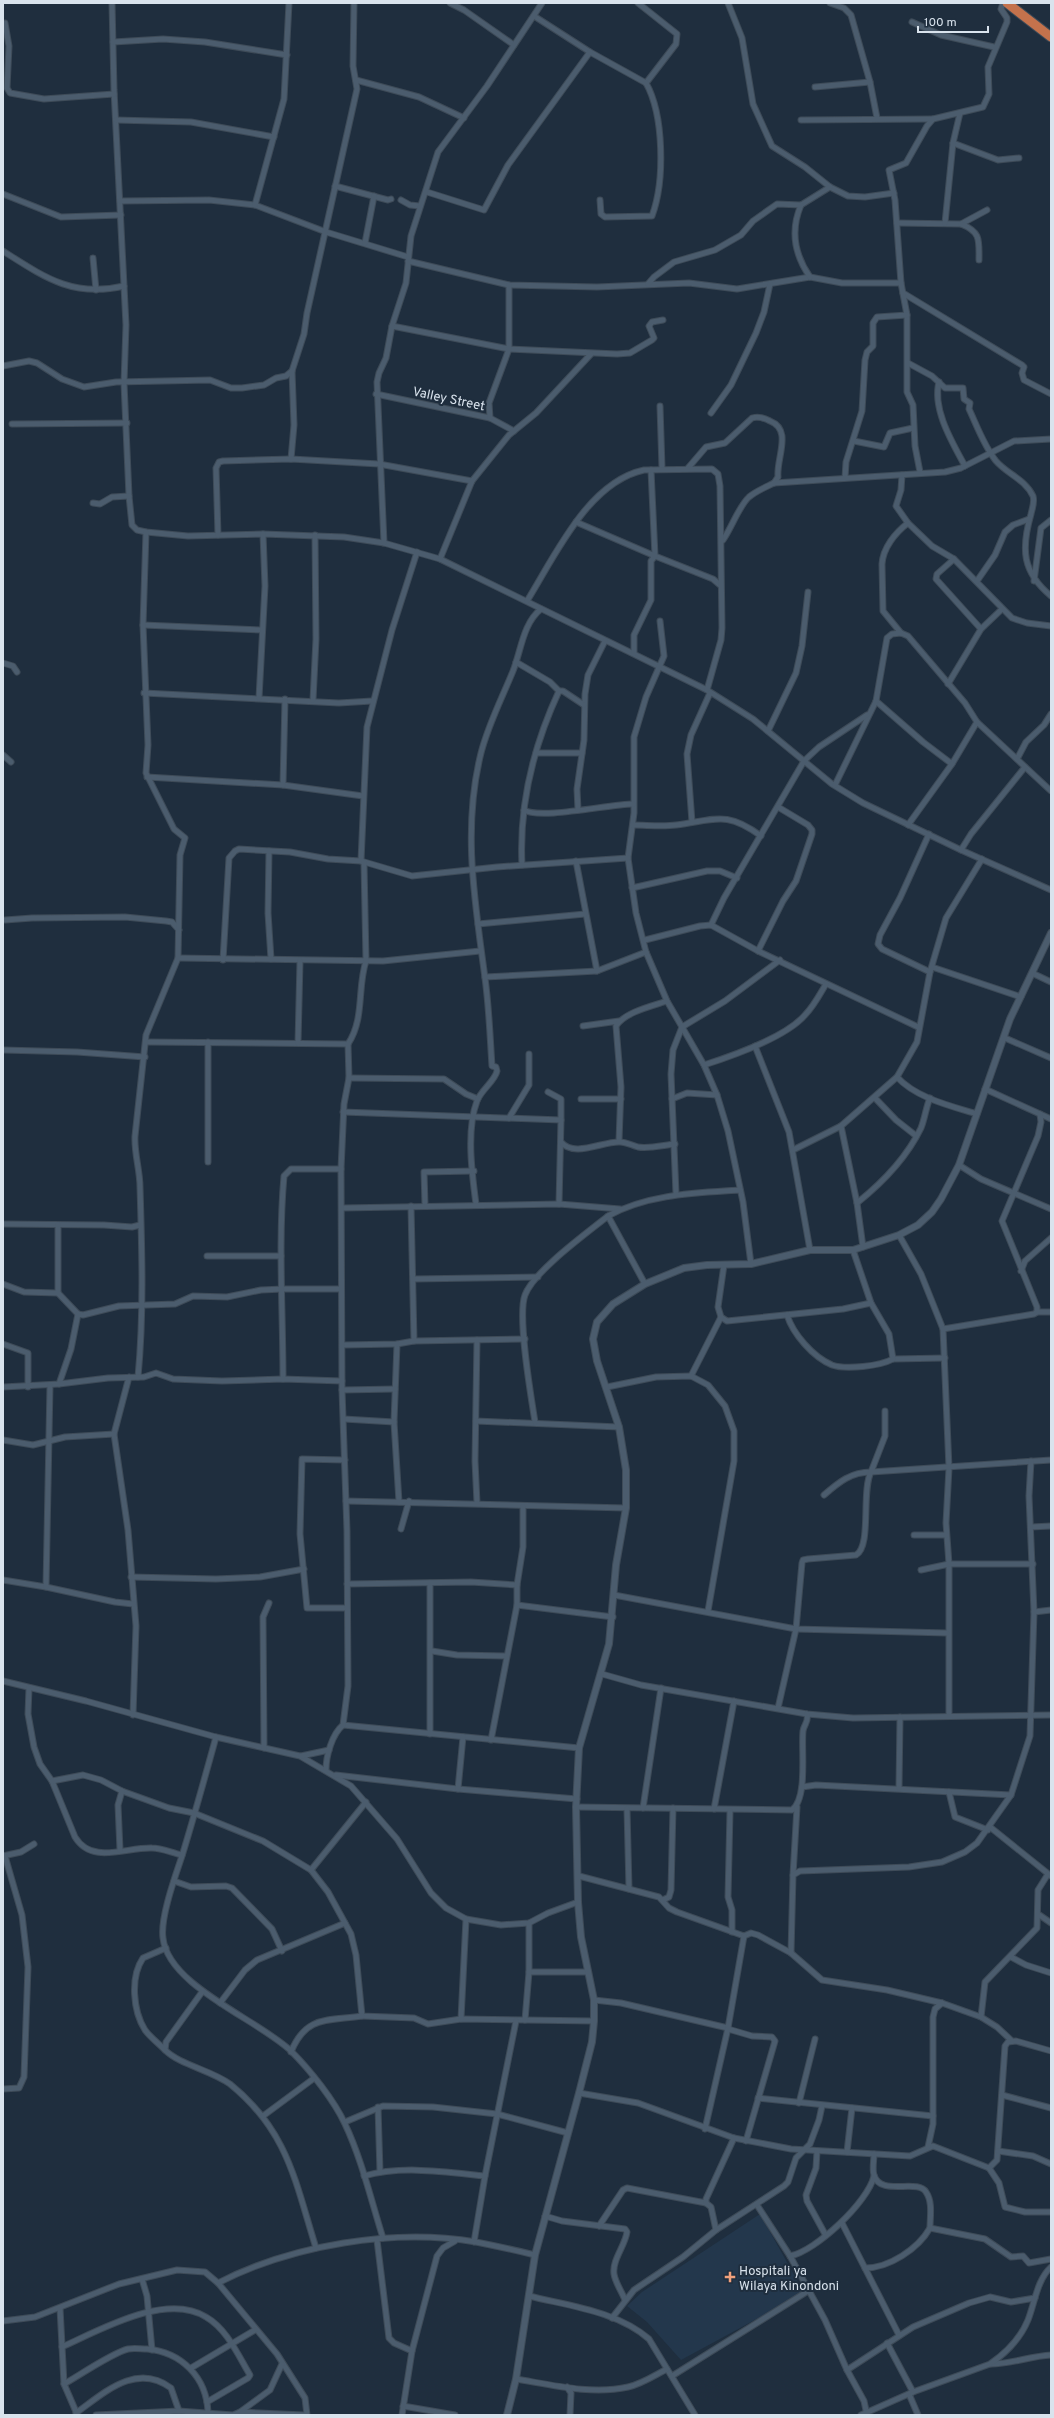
<svg xmlns="http://www.w3.org/2000/svg" width="1054" height="2418" font-family="Overpass,sans-serif">
<rect width="100%" height="100%" fill="#1f2e3e"/>
<path fill="#23374c" d="M760,2214L803,2291L766,2314L681,2360L647,2322L627,2306L642,2292Z"/>
<g fill="none" stroke-linecap="round" stroke-linejoin="round">
<g stroke="#3e4b58" stroke-width="7">
<g id="minor">
<path d="M112,3L114,90L126,325L124,383L129,496L132,525L137,530L146,532L188,536L263,534L344,537L384,543L440,559L707,690L753,719L832,784L863,803L961,850L1051,890"/>
<path d="M450,3L464,10L514,45"/>
<path d="M638,3L677,34L676,44L646,83"/>
<path d="M728,3L742,38L753,104L772,146L805,167L830,187L848,196L865,197L894,193"/>
<path d="M830,3L844,8L851,15L870,82L877,118"/>
<path d="M534,16L590,52L646,83C664,115 665,181 652,216L605,217L601,214L600,200"/>
<path d="M912,22L941,35L994,47"/>
<path d="M5,23L9,46L7,88L10,93L44,99L114,94"/>
<path d="M113,42L163,39L205,42L287,55"/>
<path d="M356,80L419,97L464,118"/>
<path d="M815,87L870,82"/>
<path d="M116,120L191,122L274,137"/>
<path d="M801,120L933,119"/>
<path d="M953,143L998,160L1019,158"/>
<path d="M335,186L388,200L391,199"/>
<path d="M427,192L484,210L508,165L590,52"/>
<path d="M3,194L61,217L121,215"/>
<path d="M401,200L410,205L420,206"/>
<path d="M120,201L209,200L255,205L326,232L408,257"/>
<path d="M255,205L284,99L289,3"/>
<path d="M897,223L961,224L987,210"/>
<path d="M945,223L953,143L960,113"/>
<path d="M961,224C981,232 979,240 979,260"/>
<path d="M365,243L374,196"/>
<path d="M3,251C44,277 73,298 124,286"/>
<path d="M93,258L96,290"/>
<path d="M408,261L509,285L597,287L689,283L737,289L810,277L842,283H901"/>
<path d="M810,277C794,254 790,231 801,205L830,187"/>
<path d="M648,284L654,277L674,262L715,250L741,235L753,221L777,204L801,205"/>
<path d="M903,293L1022,365L1024,367L1022,373L1024,380L1051,394"/>
<path d="M392,326L509,349L617,354L630,353L652,340L654,338L649,326L652,322L663,320"/>
<path d="M908,363L932,376L945,388H963L964,399L970,403L969,409C977,426 984,446 996,461C1007,474 1025,479 1033,496C1035,502 1032,509 1031,514C1021,549 1022,572 1051,596"/>
<path d="M3,366L29,361L37,363L62,379L84,387L116,382L210,380L231,388H242L264,385L276,378L286,376L292,371"/>
<path d="M939,382C932,409 952,442 965,466"/>
<path d="M376,394L490,418L514,431"/>
<path d="M660,406L662,468"/>
<path d="M711,413L731,385L756,333L764,312L770,284"/>
<path d="M490,418L489,403L509,349V285"/>
<path d="M12,424L127,423"/>
<path d="M854,441L884,447L890,433L913,428"/>
<path d="M291,459L294,425L292,371L304,334L307,313L357,89L353,66L354,3"/>
<path d="M688,468L706,447L725,443L752,418C759,416 764,418 770,421C793,430 776,458 778,477L774,483"/>
<path d="M651,470L655,556L713,579L720,585"/>
<path d="M920,472L915,446L913,405L907,392V315L901,283L895,200L889,170L906,163L927,126L933,119L983,107L989,94L988,67L1007,22V18L1001,9L1003,3"/>
<path d="M902,475L901,490L896,506L908,523L932,546L954,559L1012,618L1027,623L1051,626"/>
<path d="M845,478L846,462L862,411L865,360L867,352L873,346V323L877,317L907,315"/>
<path d="M93,503L100,504L112,497L129,496"/>
<path d="M576,522L655,556L651,561V600L634,635V653"/>
<path d="M218,535L216,468L219,462L223,461L291,459L379,464L472,481"/>
<path d="M723,540C732,527 739,506 749,497C756,491 766,487 774,483L945,472L961,468L1014,441L1051,439"/>
<path d="M384,543L377,382L379,373L386,358L392,326L406,283L411,236L438,152L487,86L542,3"/>
<path d="M440,559L472,481L509,435L536,413L591,354"/>
<path d="M954,559L937,574L936,579L981,629"/>
<path d="M977,581L995,555L1005,532L1013,525L1029,519"/>
<path d="M1034,581L1041,528L1051,520"/>
<path d="M527,601C555,556 588,482 644,470L712,469L718,474L720,486L722,628L721,640L707,690"/>
<path d="M660,621L664,656L646,697L634,737V813L628,858L636,913L646,952L667,1001L704,1065L717,1095L728,1131L743,1202L751,1264"/>
<path d="M143,625L262,630"/>
<path d="M901,633L883,611L882,564C883,548 895,533 908,523"/>
<path d="M516,662L550,682L559,691"/>
<path d="M3,663L13,666L17,672"/>
<path d="M948,684L981,629L1002,609"/>
<path d="M144,693L339,703L372,701"/>
<path d="M259,698L265,586L263,534"/>
<path d="M285,699L283,785L363,796"/>
<path d="M313,700L316,639L315,535"/>
<path d="M876,701L923,742L952,764L977,722"/>
<path d="M768,731L796,673L802,646L808,592"/>
<path d="M536,753H582"/>
<path d="M3,755L11,762"/>
<path d="M1017,759L1026,742L1044,725L1051,714"/>
<path d="M147,777L283,785"/>
<path d="M835,785L876,701L887,638L892,634L901,633L908,636L965,703L977,722L1051,791"/>
<path d="M524,810C540,820 610,804 633,804"/>
<path d="M578,810L577,789L584,740L585,694L588,675L605,641"/>
<path d="M692,822L687,754L691,735L710,693"/>
<path d="M633,825C647,825 662,827 676,825C715,820 726,810 761,836"/>
<path d="M908,825L952,764"/>
<path d="M929,834L900,898L880,935L878,944L882,949L930,972"/>
<path d="M961,850L971,834L1025,767"/>
<path d="M269,851L268,913L271,959"/>
<path d="M361,861L367,727L392,630L417,552"/>
<path d="M576,861L597,971"/>
<path d="M522,865C519,804 533,747 559,691H563L584,705"/>
<path d="M632,888L707,871H720L737,878"/>
<path d="M5,920L32,918L125,917L166,921L172,922L179,930"/>
<path d="M478,924L585,914"/>
<path d="M711,925L724,898L804,761L819,747L867,715"/>
<path d="M645,940L700,926L711,925L758,951L918,1027"/>
<path d="M758,951L783,901L796,881L812,834V830L808,825L778,807"/>
<path d="M178,958L383,961L480,951"/>
<path d="M223,960L229,858L235,851L239,849L290,852L328,859L361,861L412,876L497,867L628,858"/>
<path d="M932,967L1021,997"/>
<path d="M1032,973L1051,982"/>
<path d="M485,977L597,971L646,952"/>
<path d="M583,1026L619,1021"/>
<path d="M1005,1038L1051,1058"/>
<path d="M146,1042L348,1044C365,1018 357,988 366,961L364,863"/>
<path d="M208,1042V1162"/>
<path d="M298,1043L300,961"/>
<path d="M755,1046L789,1132L810,1250"/>
<path d="M3,1050L77,1052L145,1057"/>
<path d="M704,1065C732,1056 786,1037 805,1015C814,1006 820,994 826,984"/>
<path d="M897,1077C916,1098 951,1106 977,1114"/>
<path d="M349,1078L444,1079L466,1094L478,1099"/>
<path d="M985,1089L1051,1119"/>
<path d="M548,1092L561,1099V1120"/>
<path d="M875,1098L896,1120L915,1135"/>
<path d="M581,1099H621"/>
<path d="M672,1099L687,1093L717,1095"/>
<path d="M343,1112L561,1120L559,1204"/>
<path d="M509,1118L529,1085V1054"/>
<path d="M841,1126L857,1203L863,1247"/>
<path d="M619,1141L621,1087L616,1026C625,1012 652,1006 667,1001"/>
<path d="M561,1142C574,1158 603,1141 620,1142C626,1142 631,1145 638,1147C649,1149 664,1145 675,1144"/>
<path d="M793,1150L841,1126L897,1077L917,1042L930,972L946,918L982,859"/>
<path d="M959,1165L981,1179L1051,1209"/>
<path d="M676,1194L671,1074L673,1050L682,1027L725,1001L780,960"/>
<path d="M857,1203C882,1183 907,1157 921,1128C925,1118 926,1107 930,1098"/>
<path d="M476,1204C472,1174 466,1130 477,1101C481,1090 495,1081 497,1071L496,1067L492,1066C490,1036 489,1007 485,978C475,902 462,829 481,753C488,725 502,698 513,671C521,651 523,623 541,609"/>
<path d="M425,1205L424,1172L474,1171"/>
<path d="M411,1206L414,1341"/>
<path d="M342,1208L559,1204L620,1209"/>
<path d="M608,1216L645,1284"/>
<path d="M3,1224L104,1225L132,1227L140,1225"/>
<path d="M58,1225V1293"/>
<path d="M899,1235L921,1274L943,1329L949,1468L946,1523L949,1564V1715"/>
<path d="M853,1250L871,1303L889,1334L893,1359L945,1358"/>
<path d="M207,1256H281"/>
<path d="M724,1265L718,1307L721,1317L727,1321L843,1309L871,1303"/>
<path d="M1021,1271L1025,1261L1051,1238"/>
<path d="M413,1279L538,1277"/>
<path d="M3,1284L24,1292L58,1293L78,1314L83,1315L119,1306L175,1304L193,1296L227,1297L261,1290L283,1289H341"/>
<path d="M1037,1312H1051"/>
<path d="M787,1315C793,1334 813,1357 832,1365C846,1370 880,1366 893,1359"/>
<path d="M943,1329L1034,1314L1037,1312V1307L1002,1221L1038,1136L1041,1122L1040,1114"/>
<path d="M477,1340L475,1461L477,1503"/>
<path d="M3,1344L28,1353V1387"/>
<path d="M397,1344L394,1422L399,1502"/>
<path d="M343,1345L397,1344L414,1341L525,1339"/>
<path d="M691,1376L721,1317"/>
<path d="M129,1377L114,1434L128,1530L136,1626L133,1715"/>
<path d="M138,1377C144,1314 142,1251 140,1187C140,1170 134,1153 135,1136L146,1035L178,958L180,855L185,838L174,829L146,773L148,745L143,625L146,532"/>
<path d="M283,1379C283,1311 278,1243 284,1176L291,1169H341"/>
<path d="M59,1384L71,1349L78,1314"/>
<path d="M3,1387L59,1384L108,1378L144,1377L156,1373L173,1379L222,1381L283,1379L342,1381"/>
<path d="M607,1387L656,1377L691,1376L708,1385L725,1406L734,1431V1461L708,1611"/>
<path d="M342,1390L395,1389"/>
<path d="M344,1419L394,1422"/>
<path d="M476,1421L619,1427"/>
<path d="M535,1422C531,1396 517,1316 525,1295C534,1271 587,1233 608,1216C648,1194 696,1193 740,1190"/>
<path d="M3,1440L33,1445L65,1437L114,1434"/>
<path d="M345,1460L302,1459L300,1534L307,1608H347"/>
<path d="M824,1495C839,1482 851,1472 871,1472L885,1436V1411"/>
<path d="M346,1501L626,1508"/>
<path d="M1031,1527L1051,1526"/>
<path d="M401,1529L409,1501"/>
<path d="M914,1535H946"/>
<path d="M921,1570L949,1564H1033"/>
<path d="M131,1577L216,1579L260,1577L304,1569"/>
<path d="M3,1580L46,1587L115,1602L133,1604"/>
<path d="M430,1583V1734"/>
<path d="M347,1584L471,1582L517,1585"/>
<path d="M46,1587L50,1385"/>
<path d="M614,1595L796,1629L947,1633"/>
<path d="M517,1605L613,1617"/>
<path d="M1034,1612L1051,1610"/>
<path d="M432,1651L457,1655L506,1656"/>
<path d="M602,1674L641,1685L807,1714L853,1718L1051,1715"/>
<path d="M3,1681L86,1701L216,1737L300,1756L351,1786L397,1839L431,1893L446,1908L466,1919L501,1925L529,1923L548,1913L578,1902"/>
<path d="M29,1688L28,1714L34,1747L40,1764L52,1781L75,1837C92,1865 126,1847 152,1848C162,1848 172,1853 182,1855"/>
<path d="M778,1708L796,1629L802,1563L803,1560L808,1559L856,1555C872,1546 861,1491 871,1472L1051,1460"/>
<path d="M343,1725L579,1748"/>
<path d="M216,1737C205,1777 194,1817 182,1856C175,1877 160,1918 163,1938C168,1986 259,2020 291,2051C310,2070 334,2100 345,2124C362,2160 371,2200 383,2238"/>
<path d="M491,1740L517,1605V1585L523,1547V1507"/>
<path d="M264,1748L263,1617L269,1603"/>
<path d="M301,1756L329,1750"/>
<path d="M326,1770C326,1756 332,1734 343,1725L348,1686L347,1531L342,1390L341,1169L344,1104L349,1078L348,1044"/>
<path d="M336,1775L458,1789L577,1799"/>
<path d="M52,1781L83,1775L101,1780L122,1791L169,1808L194,1813L263,1841L311,1870L328,1892L351,1934L356,1955L362,2016L414,2018L428,2024L461,2019L594,2021"/>
<path d="M802,1787L816,1785L1011,1795"/>
<path d="M899,1788L900,1717"/>
<path d="M458,1789L463,1737"/>
<path d="M949,1792L955,1817L988,1830"/>
<path d="M576,1807L792,1810C808,1798 801,1750 803,1731C804,1724 809,1722 807,1714"/>
<path d="M643,1808L661,1688"/>
<path d="M627,1809L629,1889"/>
<path d="M714,1809L734,1701"/>
<path d="M730,1811L728,1897L732,1910V1932"/>
<path d="M990,1827L1051,1876"/>
<path d="M120,1850L118,1805L122,1791"/>
<path d="M3,1856L21,1852L34,1844"/>
<path d="M311,1870L366,1802"/>
<path d="M793,1875L797,1807"/>
<path d="M579,1876L659,1897L669,1908L677,1912L744,1936L751,1933L758,1935L791,1953L822,1980L887,1990L942,2003L981,2017L997,2027L1012,2041"/>
<path d="M174,1881L191,1887L226,1886L232,1888L272,1929L282,1951"/>
<path d="M663,1900L669,1897L671,1890L673,1808"/>
<path d="M1038,1914L1051,1923"/>
<path d="M791,1953L793,1875L800,1871L909,1867L942,1862L965,1852L977,1843L1011,1795L1030,1736L1034,1612L1029,1496L1031,1461"/>
<path d="M1011,1957L1026,1965L1051,1973"/>
<path d="M529,1972H587"/>
<path d="M202,1992L166,2042L165,2050C180,2065 211,2070 230,2084C288,2131 295,2181 316,2248"/>
<path d="M594,2000L621,2003L728,2028"/>
<path d="M220,2003L245,1970L257,1960L345,1923"/>
<path d="M981,2017L985,1982L1037,1928L1038,1890L1048,1874"/>
<path d="M461,2019L466,1919"/>
<path d="M525,2020L529,1972V1923"/>
<path d="M728,2029L752,2036L772,2037L775,2041L746,2141"/>
<path d="M165,2050C158,2043 150,2037 145,2030C133,2011 130,1977 143,1958L166,1948"/>
<path d="M291,2052C306,2015 328,2021 362,2016"/>
<path d="M3,2089L19,2088L24,2077L28,1967L22,1915L5,1856"/>
<path d="M579,2093L638,2103L734,2138L791,2149L910,2156L933,2146L989,2168L997,2160L1005,2046L1008,2042L1016,2041L1051,2051"/>
<path d="M1002,2095L1051,2108"/>
<path d="M758,2098L933,2116"/>
<path d="M799,2103L815,2039"/>
<path d="M378,2107L380,2172"/>
<path d="M263,2116L313,2079"/>
<path d="M345,2122L383,2106L433,2107L497,2114L568,2133"/>
<path d="M705,2129L728,2028L744,1936"/>
<path d="M928,2147L933,2124V2017L935,2009L942,2003"/>
<path d="M817,2151L816,2168L806,2195L807,2201L825,2234"/>
<path d="M998,2151L1033,2156L1051,2164"/>
<path d="M847,2152L852,2108"/>
<path d="M989,2168L999,2183L1005,2207L1025,2212H1051"/>
<path d="M364,2176C402,2165 446,2172 485,2176"/>
<path d="M757,2205L790,2256L825,2320L847,2370L864,2401L867,2415"/>
<path d="M545,2216L562,2221L625,2229L627,2232C625,2246 612,2260 614,2274C615,2282 622,2292 625,2300"/>
<path d="M842,2223L899,2335"/>
<path d="M599,2226L623,2190L627,2188L706,2203"/>
<path d="M930,2228L985,2239L1011,2257L1023,2256L1029,2263L1051,2259"/>
<path d="M716,2230L711,2207L706,2203V2199L734,2138"/>
<path d="M377,2240L389,2338L394,2343L412,2351"/>
<path d="M474,2242L485,2176L516,2021"/>
<path d="M790,2256C816,2251 868,2202 874,2176"/>
<path d="M865,2268C889,2268 918,2249 930,2228C930,2217 933,2202 926,2192C918,2178 880,2197 874,2175C872,2169 874,2160 874,2154"/>
<path d="M142,2279L147,2296L152,2350"/>
<path d="M218,2283L277,2354L305,2398L307,2415"/>
<path d="M529,2296C569,2306 617,2311 649,2339L695,2415"/>
<path d="M60,2308L64,2384L77,2414"/>
<path d="M612,2318L634,2290L683,2257L716,2230L784,2186L788,2182L796,2158L810,2144L819,2120L822,2106"/>
<path d="M3,2321L35,2317L119,2284L177,2270L205,2272L218,2283C292,2245 393,2228 476,2242C496,2246 515,2250 535,2255"/>
<path d="M887,2343L913,2392"/>
<path d="M62,2347C100,2330 166,2292 206,2317C227,2329 238,2355 250,2375L248,2378L207,2402"/>
<path d="M991,2364C1012,2364 1030,2356 1051,2355"/>
<path d="M191,2368L255,2330"/>
<path d="M847,2370L913,2327L969,2303L990,2297L1011,2302L1035,2298"/>
<path d="M672,2376L808,2291"/>
<path d="M516,2379C552,2385 592,2395 628,2387C642,2384 655,2375 667,2369"/>
<path d="M64,2384C80,2375 112,2353 128,2349C134,2348 141,2349 147,2349C181,2352 207,2377 208,2413"/>
<path d="M567,2387L571,2393L570,2415"/>
<path d="M909,2394L918,2415"/>
<path d="M403,2406L455,2415"/>
<path d="M240,2412L270,2390L282,2364"/>
<path d="M76,2413C104,2393 136,2362 171,2388L179,2411"/>
<path d="M96,2415L179,2411L233,2415L240,2412L304,2415"/>
<path d="M402,2415L412,2351L437,2256L443,2248L455,2241"/>
<path d="M861,2415L913,2392L990,2364C1006,2353 1021,2337 1028,2320C1035,2302 1037,2280 1051,2267"/>
</g>
</g>
<g stroke="#3e4b58" stroke-width="8">
<path id="tertiary" d="M507,2415L516,2379L535,2255L579,2093L592,2042L594,2021V2000L581,1937L578,1902L576,1807L579,1748L609,1644L616,1565L626,1508V1470L619,1427L597,1361L593,1339L597,1322L613,1304L645,1284L684,1268L707,1265L751,1264L810,1250H853L899,1235L918,1225L932,1212L941,1199L959,1165L1010,1019L1051,933"/>
</g>
<g stroke="#3e4b58" stroke-width="11">
<path id="trunk" d="M1007,3L1051,37"/>
</g>
<use href="#minor" stroke="#4b5c6d" stroke-width="5"/>
<use href="#tertiary" stroke="#4b5c6d" stroke-width="6"/>
<use href="#trunk" stroke="#c4724c" stroke-width="9"/>
</g>
<path fill="#f1a17d" stroke="#1f2e3e" stroke-width="1.5" d="M728 2271h4v4h4v4h-4v4h-4v-4h-4v-4h4z"/>
<g text-anchor="middle" stroke-width="4" stroke-linejoin="round" paint-order="stroke">
<g font-size="13" fill="#d9e3ed" stroke="#1f2e3e">
<text transform="translate(449 398) rotate(12)" y="5">Valley Street</text>
</g>
<g font-size="13" fill="#d9e3ed" stroke="#1f2e3e" text-anchor="start">
<text x="739" y="2275">Hospitali ya<tspan x="739" dy="15">Wilaya Kinondoni</tspan></text>
</g>
</g>
<rect width="1054" height="2418" fill="none" stroke="#d9e3ed" stroke-width="8"/>
<path d="M918 26v6h70v-6" fill="none" stroke="#d9e3ed" stroke-width="2"/>
<text x="924" y="26" font-size="12" fill="#d9e3ed" stroke="#1f2e3e" stroke-width="3" paint-order="stroke">100 m</text>
</svg>
